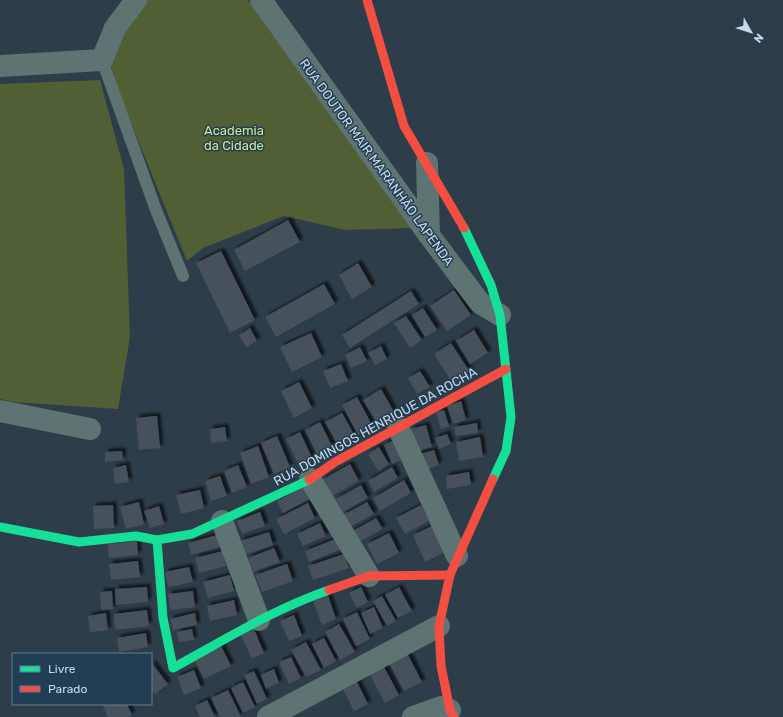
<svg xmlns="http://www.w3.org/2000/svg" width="783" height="717" font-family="Rubik,sans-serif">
<defs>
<filter id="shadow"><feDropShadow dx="3.5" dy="-3.5" stdDeviation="1" flood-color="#0009"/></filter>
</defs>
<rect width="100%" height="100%" fill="#2d3d49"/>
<g fill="#505f34">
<path d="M143,0H248L411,228L346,230L284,216L203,248L187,261L120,96L109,59Z"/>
<path d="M100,80L124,169L130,337L118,409L12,402L0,399V84Z"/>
</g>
<g fill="#47515c" filter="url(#shadow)">
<path d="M288,220L300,242L245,271L234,250Z"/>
<path d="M221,251L255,320L230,333L196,263Z"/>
<path d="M358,263L372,287L352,299L339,275Z"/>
<path d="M324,284L335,304L276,337L265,317Z"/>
<path d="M454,290L471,315L447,331L430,306Z"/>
<path d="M411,291L419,304L350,348L342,335Z"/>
<path d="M423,308L437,330L425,337L412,315Z"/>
<path d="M406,316L422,340L410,348L394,323Z"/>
<path d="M250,328L257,341L246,347L239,335Z"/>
<path d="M474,330L488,353L470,364L456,341Z"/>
<path d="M311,333L322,357L292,372L280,347Z"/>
<path d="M451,343L470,372L453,384L434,354Z"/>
<path d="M381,346L387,359L375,365L368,353Z"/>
<path d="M360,347L367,361L351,368L345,355Z"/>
<path d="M341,364L348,381L330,388L323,371Z"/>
<path d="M420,371L430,387L417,394L408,378Z"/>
<path d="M299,382L312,408L294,418L281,391Z"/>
<path d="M381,389L394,412L377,423L363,400Z"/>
<path d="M357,397L373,427L358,435L342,405Z"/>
<path d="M461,401L466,420L453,424L447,406Z"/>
<path d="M444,410L449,426L441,429L436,412Z"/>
<path d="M342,413L356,438L339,447L325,422Z"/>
<path d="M157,416L160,448L139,450L136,418Z"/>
<path d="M320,422L335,452L320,460L305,430Z"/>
<path d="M477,423L478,433L456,436L454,427Z"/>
<path d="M426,425L432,447L417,451L411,429Z"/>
<path d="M225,427L227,441L211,443L210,429Z"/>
<path d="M300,432L313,460L300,467L286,439Z"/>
<path d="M447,434L451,444L439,449L435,438Z"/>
<path d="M277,436L290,467L274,474L261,443Z"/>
<path d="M480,437L483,457L459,461L456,442Z"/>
<path d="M394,440L403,459L392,464L384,445Z"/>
<path d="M258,446L269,477L251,484L240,453Z"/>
<path d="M379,447L389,464L378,471L368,454Z"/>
<path d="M434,450L439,465L422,471L416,455Z"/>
<path d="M122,451L123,460L105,462V452Z"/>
<path d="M350,464L359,481L332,496L322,480Z"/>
<path d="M126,465L129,482L115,484L113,468Z"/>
<path d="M238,465L247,487L232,493L224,471Z"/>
<path d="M392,467L398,478L374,492L368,481Z"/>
<path d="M469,472L471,485L447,489L446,476Z"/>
<path d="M220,476L227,496L211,501L205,481Z"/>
<path d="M404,480L411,493L380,511L373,498Z"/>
<path d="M361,485L368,498L343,512L336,499Z"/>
<path d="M304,487L309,499L283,513L277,501Z"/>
<path d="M200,490L204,508L181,514L176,495Z"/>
<path d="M139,502L144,524L126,529L120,507Z"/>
<path d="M367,502L374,514L350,527L343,515Z"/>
<path d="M308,503L315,518L284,534L276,519Z"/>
<path d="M113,505L114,528L94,529L93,506Z"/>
<path d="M421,505L429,521L405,534L396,518Z"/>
<path d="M159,506L164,524L150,528L144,511Z"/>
<path d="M260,512L265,526L242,534L237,521Z"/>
<path d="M376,518L383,529L357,543L351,532Z"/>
<path d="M320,523L326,536L303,546L297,534Z"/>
<path d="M434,525L445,552L425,562L413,535Z"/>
<path d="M269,532L273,545L244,555L240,541Z"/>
<path d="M389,533L399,553L377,564L367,544Z"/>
<path d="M217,535L220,547L191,555L188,543Z"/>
<path d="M338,538L342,549L309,562L305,551Z"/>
<path d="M137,541L138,555L109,558L108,544Z"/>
<path d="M274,548L280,562L253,572L248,558Z"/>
<path d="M223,551L226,566L199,573L195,558Z"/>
<path d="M344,554L349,568L313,580L308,566Z"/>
<path d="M138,561L140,577L111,580L109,564Z"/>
<path d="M287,564L293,581L262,592L255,575Z"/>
<path d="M189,567L193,582L168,587L165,572Z"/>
<path d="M230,575L234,591L208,598L203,582Z"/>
<path d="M147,587L148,602L116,605L115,589Z"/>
<path d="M361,587L368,602L357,608L349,593Z"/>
<path d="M399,587L412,611L398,618L385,595Z"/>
<path d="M112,591L113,609L101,610L100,592Z"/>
<path d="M193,591L195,607L170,610L168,594Z"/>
<path d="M328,595L336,619L322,625L313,600Z"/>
<path d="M382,596L396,621L387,626L373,601Z"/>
<path d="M234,600L237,615L210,621L207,606Z"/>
<path d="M374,607L383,628L370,634L361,613Z"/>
<path d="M147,610L149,626L115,630L114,614Z"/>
<path d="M357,612L370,639L356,646L343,619Z"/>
<path d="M106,613L108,630L90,632L88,616Z"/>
<path d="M195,613L197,625L173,630L170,619Z"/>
<path d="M294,615L302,636L289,641L280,621Z"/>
<path d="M339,624L355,652L340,660L325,632Z"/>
<path d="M253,627L264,653L252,659L240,633Z"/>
<path d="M192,629L194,640L179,642L177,632Z"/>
<path d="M146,633L148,647L119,652L117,638Z"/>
<path d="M324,638L336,661L324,668L312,644Z"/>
<path d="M306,642L321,670L306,677L291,650Z"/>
<path d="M221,646L231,666L204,679L194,659Z"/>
<path d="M405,649L422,682L404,691L387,659Z"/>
<path d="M291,657L301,678L289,684L279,662Z"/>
<path d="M151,662L168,684L155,694L151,689Z"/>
<path d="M383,665L399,695L385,703L369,673Z"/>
<path d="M274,669L279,683L266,689L261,675Z"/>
<path d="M194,670L201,688L184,695L177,677Z"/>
<path d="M254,671L267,699L257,704L244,675Z"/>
<path d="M243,682L255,707L243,713L231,688Z"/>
<path d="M357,682L368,704L354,711L343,689Z"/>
<path d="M228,690L241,717H220L211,698Z"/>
<path d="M207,700L215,717H200L195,706Z"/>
<path d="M102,704H127L132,715L128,717H108Z"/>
</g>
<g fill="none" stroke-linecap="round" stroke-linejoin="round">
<path stroke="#5e7473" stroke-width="12" d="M102,60L156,210L183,276"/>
<g stroke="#5e7473" stroke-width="22">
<path d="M261,0L429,235L480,303L500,315"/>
<path d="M0,66L102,60L115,28L136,0"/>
<path d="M427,163L429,235"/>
<path d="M0,411L90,429"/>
<path d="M398,427L457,556"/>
<path d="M310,479L369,576"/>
<path d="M222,521L259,620"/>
<path d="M268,717L439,626"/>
<path d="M413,717L441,707L450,710"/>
</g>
<g stroke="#16e098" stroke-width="9">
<path d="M464,228L491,285L500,315L511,417L506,451L493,479"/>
<path d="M0,527L79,542L136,536L157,540L192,534L309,480"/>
<path d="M157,540L163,618L173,668C224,640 274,609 329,590"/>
</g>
<g stroke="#f24e42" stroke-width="9">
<path d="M367,0L404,126L464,228"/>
<path d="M309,480L335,462L506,369"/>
<path d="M329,590L369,576L450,575"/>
<path d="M454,717L450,710L441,666L439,626L450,575L493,479"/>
</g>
</g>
<g text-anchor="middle" stroke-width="3" stroke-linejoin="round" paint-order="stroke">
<g font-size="13" fill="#cce78b" stroke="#223e54">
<text x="234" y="135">Academia<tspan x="234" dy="15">da Cidade</tspan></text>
</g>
<g font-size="13" fill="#c8d9e6" stroke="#223e54">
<text transform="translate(377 162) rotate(54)" y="5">RUA DOUTOR MAIR MARANHÃO LAPENDA</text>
<text transform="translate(375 426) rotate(-29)" y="5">RUA DOMINGOS HENRIQUE DA ROCHA</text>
</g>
</g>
<rect x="12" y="653" width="140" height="52" fill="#223e54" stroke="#647c8e"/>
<rect x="20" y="666" width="20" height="6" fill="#16e098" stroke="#647c8e"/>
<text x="48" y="673" font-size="12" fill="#c8d9e6">Livre</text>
<rect x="20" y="686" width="20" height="6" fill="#f24e42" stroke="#647c8e"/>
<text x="48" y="693" font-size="12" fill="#c8d9e6">Parado</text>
<g transform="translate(751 32) rotate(129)" stroke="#223e54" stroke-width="3" paint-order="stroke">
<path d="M0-3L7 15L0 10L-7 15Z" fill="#c8d9e6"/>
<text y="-6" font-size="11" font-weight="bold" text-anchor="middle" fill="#c8d9e6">N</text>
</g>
</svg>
